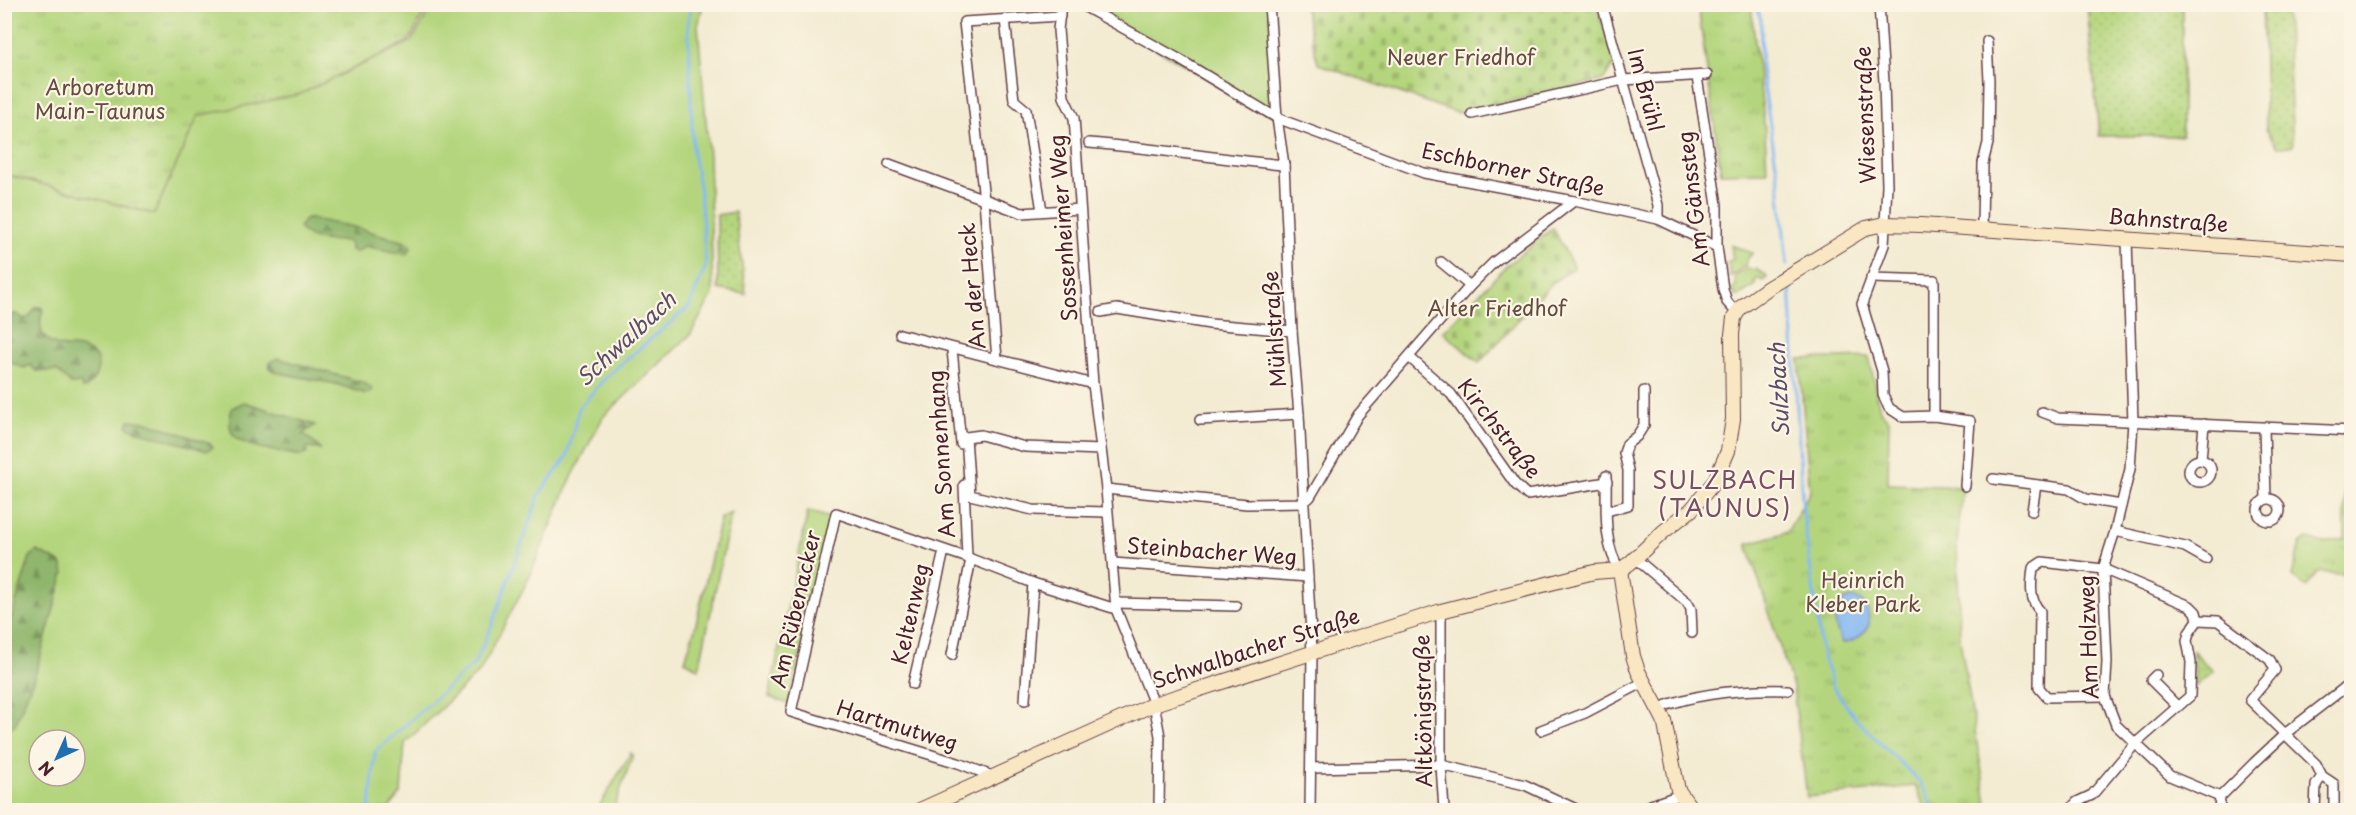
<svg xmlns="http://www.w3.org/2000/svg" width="2356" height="815" font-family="'Playpen Sans',sans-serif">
<defs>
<pattern id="forest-firs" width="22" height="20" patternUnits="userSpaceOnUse" patternTransform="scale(1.5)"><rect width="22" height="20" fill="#8fb66c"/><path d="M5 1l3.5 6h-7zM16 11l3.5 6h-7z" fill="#779359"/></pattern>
<pattern id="cemetery-stones" width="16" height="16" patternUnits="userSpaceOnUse" patternTransform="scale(1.5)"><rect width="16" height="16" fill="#b4d57d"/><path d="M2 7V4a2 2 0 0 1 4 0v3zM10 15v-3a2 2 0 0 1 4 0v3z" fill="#9cb66c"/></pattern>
<pattern id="park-tufts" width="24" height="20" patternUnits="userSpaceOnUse" patternTransform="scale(1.5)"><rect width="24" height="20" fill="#b4d57d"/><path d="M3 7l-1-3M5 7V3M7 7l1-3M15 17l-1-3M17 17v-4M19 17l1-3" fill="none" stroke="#9cb66c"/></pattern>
<pattern id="garden-dots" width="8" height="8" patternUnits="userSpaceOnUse" patternTransform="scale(1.5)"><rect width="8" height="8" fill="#b4d57d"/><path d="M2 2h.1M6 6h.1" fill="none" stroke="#9cb66c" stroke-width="1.8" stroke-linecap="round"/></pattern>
</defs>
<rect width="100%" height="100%" fill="#fcf5e5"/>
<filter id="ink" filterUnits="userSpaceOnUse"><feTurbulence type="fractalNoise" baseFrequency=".0167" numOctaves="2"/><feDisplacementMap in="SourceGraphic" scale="12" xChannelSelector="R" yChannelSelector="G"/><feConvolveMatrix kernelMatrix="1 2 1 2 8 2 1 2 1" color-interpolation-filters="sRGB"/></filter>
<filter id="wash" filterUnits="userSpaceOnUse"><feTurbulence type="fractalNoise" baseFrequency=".008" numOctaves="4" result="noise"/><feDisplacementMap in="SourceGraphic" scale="24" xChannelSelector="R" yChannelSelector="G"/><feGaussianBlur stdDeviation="1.35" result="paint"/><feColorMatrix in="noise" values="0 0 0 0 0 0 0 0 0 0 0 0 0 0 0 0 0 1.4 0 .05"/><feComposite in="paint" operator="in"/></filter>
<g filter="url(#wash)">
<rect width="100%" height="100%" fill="#f3ebd2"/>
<g fill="#b4d57d" stroke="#7f7a54" stroke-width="1.5" fill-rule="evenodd">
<path d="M433,5H703L698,26L709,157L713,294L690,335L603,417L568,485L527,582L480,671L405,743L401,793L388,810H5L4,174L154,214L198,115L300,94L411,42ZM39,740H75V776H39Z"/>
<path d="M1080,5H1269L1277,118Z"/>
<path d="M1731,245L1752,253L1746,261V265L1730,277L1728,261L1733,260Z"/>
<path d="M1748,268L1752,270L1756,269L1766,275L1767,278L1763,281L1759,278L1754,282L1756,285L1738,296H1735L1732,289L1736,287L1735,276Z"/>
<path d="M808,511L830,518L789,704L769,697Z"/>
<path d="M731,513L699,669L685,661L695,628L720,518Z"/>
<path d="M631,753L633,755L613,810H597Z"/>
</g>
<g fill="url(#forest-firs)" stroke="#6c6a4c" stroke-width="1.5">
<path d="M307,218L354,227L409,243L411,247L408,253L404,254L365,246L356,252L351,250V245L347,241C330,240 309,243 299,227Z"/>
<path d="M36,307H41L43,310C36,328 43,344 64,347C71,347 77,346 83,349C105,356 100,375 86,388H82L81,383L71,384L57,371H36L30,365L24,368L10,362L5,363V330L12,314H17L24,319L29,317Z"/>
<path d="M277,358L361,382L371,387L372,391L366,394L336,384L275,372L269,368L270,363Z"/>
<path d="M244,402L315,425L303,434L311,440L320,449L307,448V453L301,456C284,452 244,448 234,436C228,428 230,417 232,408Z"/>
<path d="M129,420L148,422L210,444L213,447L207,451C191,445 137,434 127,426Z"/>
<path d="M37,551L61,563L64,573L36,672L15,725L5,732V638L30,557Z"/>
</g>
<g fill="url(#cemetery-stones)" stroke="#7f7a54" stroke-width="1.5">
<path d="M1304,5H1597L1615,63L1603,80L1457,113L1318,64Z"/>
<path d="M1553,228L1574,268L1553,282L1479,363L1443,332L1505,267Z"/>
</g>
<g fill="url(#park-tufts)" stroke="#7f7a54" stroke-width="1.5">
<path d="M4,5L5,4L429,5L409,41L300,94L198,116L154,214L5,174Z"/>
<path d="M1698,5H1751L1765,131L1767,172L1721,173Z"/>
<path d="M1869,357L1880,411L1889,420L1888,484L1963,487L1957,543L1960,639L1988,810H1926L1915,786L1807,797L1793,687L1747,544L1787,532L1810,492L1799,359Z"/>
<path d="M2344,432L2351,433V575L2317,572L2307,587L2292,577L2300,544L2307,539L2323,543L2345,539Z"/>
<path d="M2193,651L2213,671L2196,686Z"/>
</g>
<g fill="url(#garden-dots)" stroke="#7f7a54" stroke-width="1.5">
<path d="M2087,5H2182V136H2099Z"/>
<path d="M2262,5H2286L2293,146L2277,147L2266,129Z"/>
<path d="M735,212L746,294L718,289L717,215Z"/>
</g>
<path fill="#84b8f2" stroke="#676c8e" stroke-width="1.5" d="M1853,597C1868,603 1869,610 1869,625C1862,636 1855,643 1842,643C1833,625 1829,604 1853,597Z"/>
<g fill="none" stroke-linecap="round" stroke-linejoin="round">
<g stroke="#84b8f2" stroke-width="3">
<path d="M1756,4L1761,20V68L1779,183L1787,265"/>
<path d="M1790,286L1803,513L1822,653L1833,687L1855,718L1920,782L1935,810"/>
<path d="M366,810L370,806L375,752L475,663L492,625L540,493L567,457L579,408L608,375L689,307L706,266L700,192L693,153L688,19L692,4"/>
</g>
</g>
</g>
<g filter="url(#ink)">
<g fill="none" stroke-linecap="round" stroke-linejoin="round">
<g stroke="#633e44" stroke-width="12">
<g id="street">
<path d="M1061,4L1058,30L1064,97L1074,118L1093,384L1106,489L1116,609L1154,704L1160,736L1159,810"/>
<path d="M1080,4L1177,58L1277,118L1424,173L1574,201L1658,219L1717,247"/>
<path d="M1269,4L1277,118L1284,165L1292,331L1299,414L1312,652L1310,810"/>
<path d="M1602,4L1658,205V219"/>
<path d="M1879,4L1884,82L1887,185L1884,245L1862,304L1882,371L1883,395L1889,408L1903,417L1934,416L1970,421L1965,486"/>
<path d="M1005,19L1014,100L1026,110L1042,211"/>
<path d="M1697,77L1717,205V247L1723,289L1727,302L1737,313"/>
<path d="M1472,114L1623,80L1707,75"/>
<path d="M1089,143C1154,148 1218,159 1284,165"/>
<path d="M889,164L1022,213L1080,209"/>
<path d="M1982,229L1983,163L1988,143L1989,81L1987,41"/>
<path d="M2127,240L2133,422L2130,469L2115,531L2103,569L2107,662L2105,696L2116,725L2170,776L2220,797"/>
<path d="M1441,262L1470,286"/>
<path d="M1871,278L1934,280V416"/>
<path d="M1101,312L1117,309L1210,324L1292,331"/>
<path d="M900,334L1093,384"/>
<path d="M952,349L961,444"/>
<path d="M1409,357L1451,394L1515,484L1527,495L1607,482"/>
<path d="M997,359L984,200L964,22L1060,16"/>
<path d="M2042,412L2058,418L2352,431"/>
<path d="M1200,420L1299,414"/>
<path d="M2264,428L2266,499"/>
<path d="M1101,450L1025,447L981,435L966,437L970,495L1033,510L1107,512"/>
<path d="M2201,460L2204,424"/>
<circle cx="2200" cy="471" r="11"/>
<path d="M1606,476C1607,507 1602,543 1620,570"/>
<path d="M1993,479L2069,489L2086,499L2121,505"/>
<path d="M964,485L967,557"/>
<path d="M1106,489L1247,504L1303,503L1310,497L1358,415L1470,286L1494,262L1574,201"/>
<circle cx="2269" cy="510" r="11"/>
<path d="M1607,511L1628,505V470L1624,453L1627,444L1637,436L1644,425V391"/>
<path d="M2032,511L2036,485"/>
<path d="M2115,531L2185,547L2206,559"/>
<path d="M1636,559L1687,602L1691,609L1692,633"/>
<path d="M1113,563L1308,577"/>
<path d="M1116,603L1236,606"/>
<path d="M1441,611V765L1444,810"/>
<path d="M2198,620L2218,621L2270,660L2275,670L2250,700L2316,764L2322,776L2334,784V810"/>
<path d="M952,655L971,559"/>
<path d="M2156,675L2151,680L2177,706"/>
<path d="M913,684L944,551"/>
<path d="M1025,700L1033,583"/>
<path d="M1659,708C1699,692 1745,689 1788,690"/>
<path d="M1541,730L1585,713L1644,682"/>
<path d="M1311,768L1441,765L1525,785L1578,810"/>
<path d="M992,776L958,763L791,712L836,513L971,559L1033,583L1116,609"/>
<path d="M1642,810L1651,805L1680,795"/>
<path d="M2070,810L2077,802L2092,795L2135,744L2190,696L2191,662L2187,641L2189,633L2198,620L2196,612L2190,606L2103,569L2042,562L2033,568C2031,583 2029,600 2040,611L2039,688L2047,697L2105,696"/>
<path d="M2219,810L2220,797L2254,763L2286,733L2352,682"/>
<path d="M2315,810L2316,785L2322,776"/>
</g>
</g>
<g stroke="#633e44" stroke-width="16">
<g id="secondary">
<path d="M1620,570L1633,656L1638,671L1664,720L1678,790L1692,810"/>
<path d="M920,810L1154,704L1441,611L1594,572L1620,570L1630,563L1663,532L1691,510L1715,481L1728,451L1733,419L1732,334L1734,318L1740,308L1768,288L1866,228L1885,224L1921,225L2352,255"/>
</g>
</g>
<use href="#street" stroke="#fff" stroke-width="9"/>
<use href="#secondary" stroke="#f9e7c3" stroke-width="14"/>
</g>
</g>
<g text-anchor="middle" stroke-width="4.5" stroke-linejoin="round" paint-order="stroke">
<g font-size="21" fill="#644c40" stroke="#fcf5e5">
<text x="1461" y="65">Neuer Friedhof</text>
<text x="100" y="95">Arboretum<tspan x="100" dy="24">Main-Taunus</tspan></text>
<text x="1497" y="316">Alter Friedhof</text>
<text x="1863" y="588">Heinrich<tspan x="1863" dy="24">Kleber Park</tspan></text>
</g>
<g font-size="21" fill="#4a1f2b" stroke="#fcf5e5">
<text transform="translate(1645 90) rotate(75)" y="7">Im Brühl</text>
<text transform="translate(1866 115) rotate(-92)" y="7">Wiesenstraße</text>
<text transform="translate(1513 170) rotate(12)" y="7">Eschborner Straße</text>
<text transform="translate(1694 199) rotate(-97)" y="7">Am Gänssteg</text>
<text transform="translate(2168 221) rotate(4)" y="7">Bahnstraße</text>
<text transform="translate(1064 228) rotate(-94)" y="7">Sossenheimer Weg</text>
<text transform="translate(973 286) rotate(-95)" y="7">An der Heck</text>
<text transform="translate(1275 329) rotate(-94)" y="7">Mühlstraße</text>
<text transform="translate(1499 429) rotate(52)" y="7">Kirchstraße</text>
<text transform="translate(942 454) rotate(-94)" y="7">Am Sonnenhang</text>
<text transform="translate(1212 552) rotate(4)" y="7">Steinbacher Weg</text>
<text transform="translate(796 609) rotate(-77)" y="7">Am Rübenacker</text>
<text transform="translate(911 614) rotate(-77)" y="7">Keltenweg</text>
<text transform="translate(2089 637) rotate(-92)" y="7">Am Holzweg</text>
<text transform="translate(1256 649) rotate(-18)" y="7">Schwalbacher Straße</text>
<text transform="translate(1424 711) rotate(-91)" y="7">Altkönigstraße</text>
<text transform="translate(897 726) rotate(17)" y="7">Hartmutweg</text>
</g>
<g font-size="22" font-style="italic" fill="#5b4d67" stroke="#fcf5e5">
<text transform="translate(626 339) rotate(-43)" y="8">Schwalbach</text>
<text transform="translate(1779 390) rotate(-93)" y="8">Sulzbach</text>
</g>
<g font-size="24" letter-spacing="1.5" fill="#784e63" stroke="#fcf5e5">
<text x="1725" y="489">SULZBACH<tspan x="1725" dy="28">(TAUNUS)</tspan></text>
</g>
</g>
<rect width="2356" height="815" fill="none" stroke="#fcf5e5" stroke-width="24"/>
<g transform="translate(57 758) rotate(225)"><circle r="28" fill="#fcf5e5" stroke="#b59f9b" stroke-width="1.5"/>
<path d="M0-4.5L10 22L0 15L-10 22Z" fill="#1f6fb2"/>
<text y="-9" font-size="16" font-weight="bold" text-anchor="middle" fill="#4a1f2b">N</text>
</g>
</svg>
